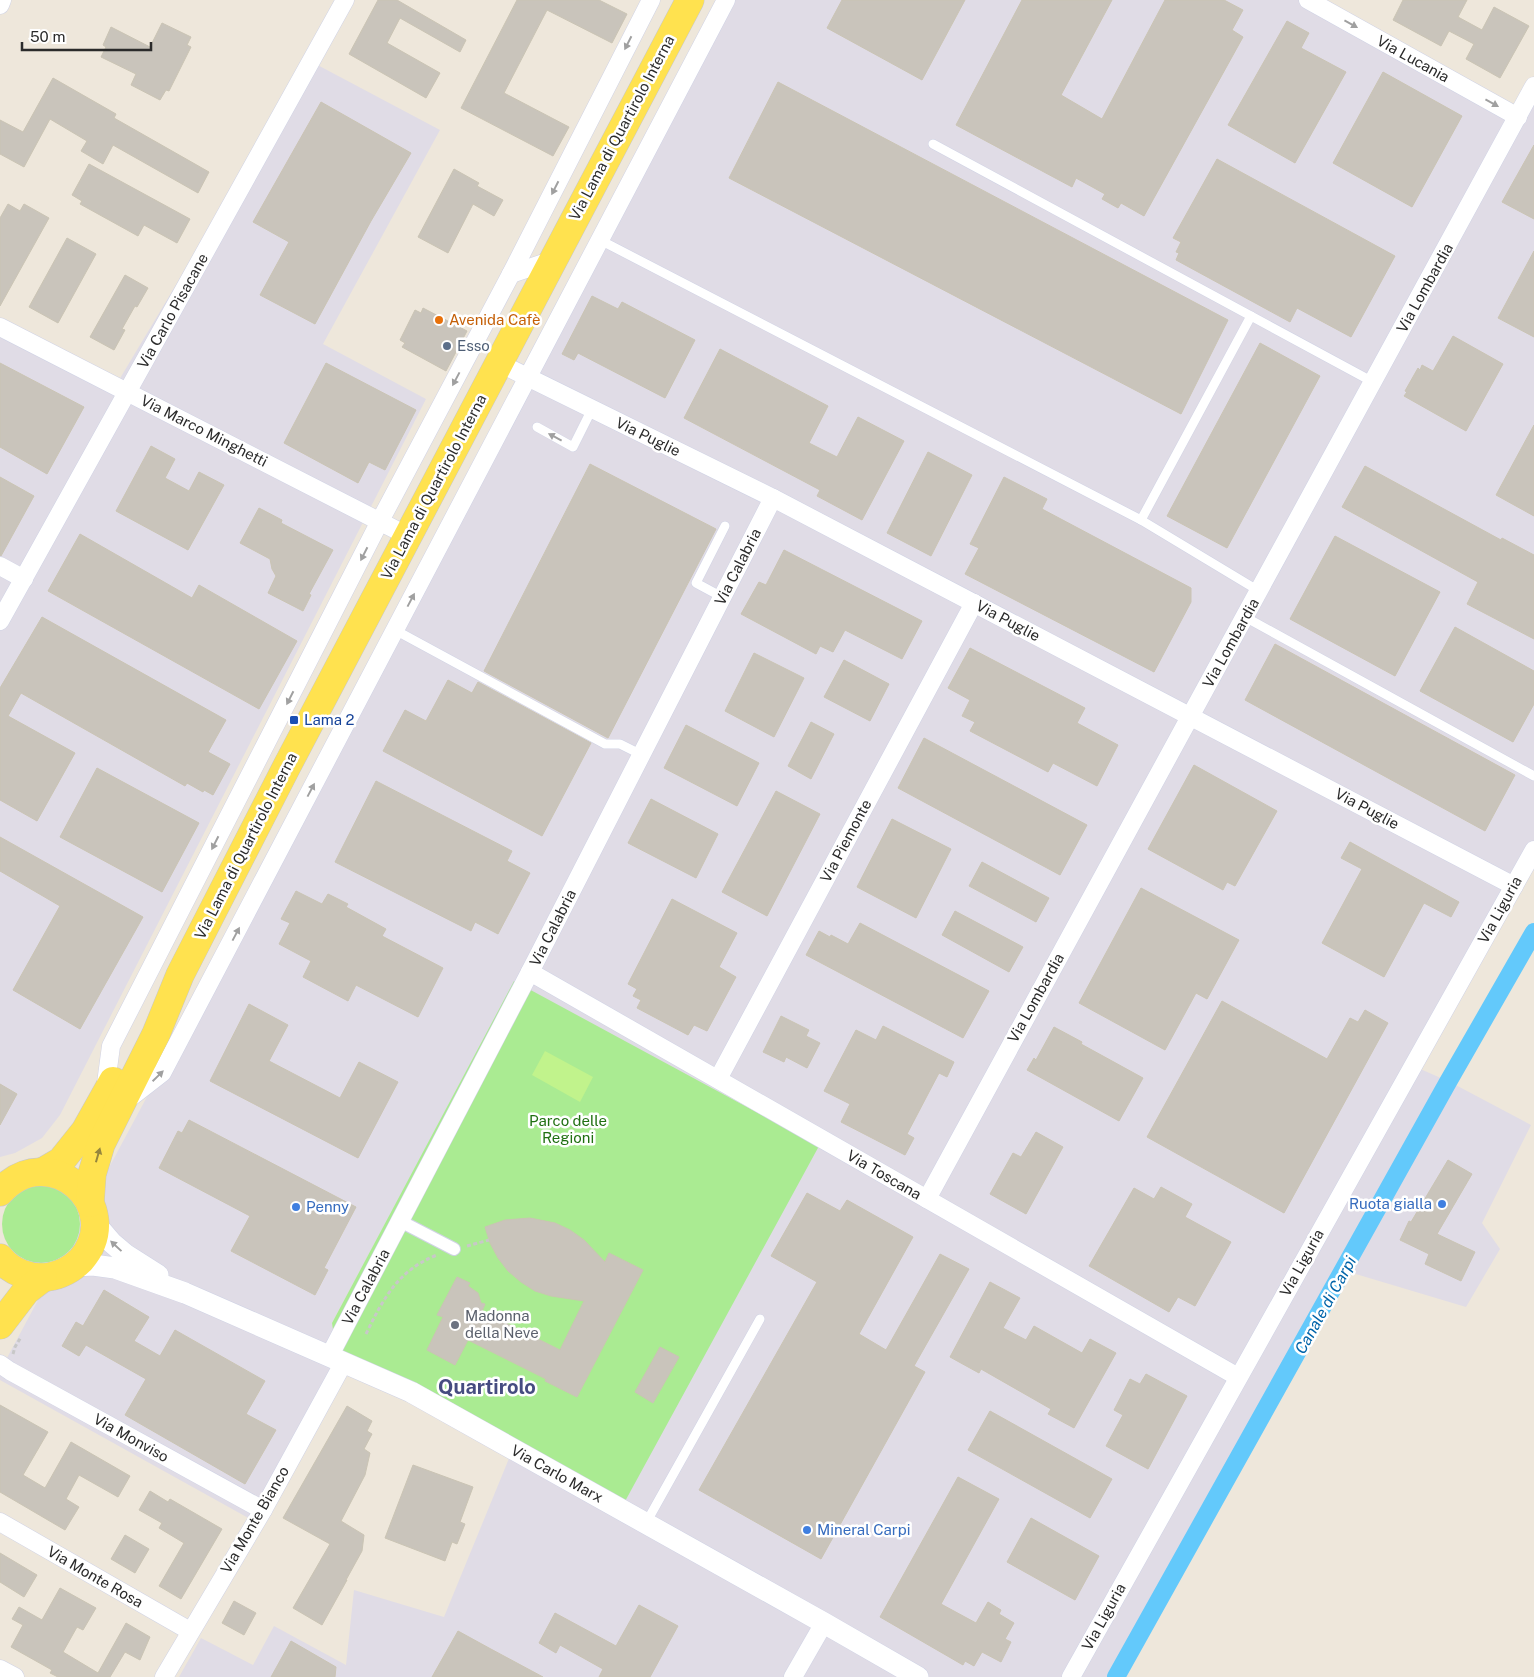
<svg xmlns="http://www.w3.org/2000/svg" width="1534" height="1677" font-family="'Public Sans',sans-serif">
<rect width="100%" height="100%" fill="#eee7db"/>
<g fill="#e0dce6">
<path d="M731,0H1304L1515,115L1534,79V862L1418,1068L1450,1082L1531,1125L1482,1223L1500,1249L1466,1307L1339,1269L1107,1677H179L201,1638L253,1665L274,1626L346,1665L354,1590L444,1617L510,1456L515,982L332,1323L338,1365L252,1520L0,1380V1371L351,716Z"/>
<path d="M310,61L440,130L323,344L426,399L60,1115L42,1138L15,1153L0,1157V326L119,380Z"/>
</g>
<g fill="#aaeb92">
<path d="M514,981L819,1146L617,1516L510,1456L338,1365L332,1323Z"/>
<circle cx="41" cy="1224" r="39"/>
</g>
<path fill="#c1f38c" d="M545,1051L593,1077L580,1102L532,1075Z"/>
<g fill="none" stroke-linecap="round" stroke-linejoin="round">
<path stroke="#63c9fb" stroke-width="18" d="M1116,1677L1448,1082L1534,932"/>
</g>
<g fill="#c9c4bb" stroke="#cac4b4">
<path d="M378,0H397L466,40L460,52L400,18L387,43L440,73L426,98L349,54Z"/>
<path d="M517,0H599L627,14L612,43L547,10L504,93L569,127L553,156L461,108Z"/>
<path d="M842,0H965L922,80L827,28Z"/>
<path d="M1022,0H1112L1061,95L1102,119L1165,0H1224L1243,10L1232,30L1243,37L1144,216L1121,203L1118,208L1102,199L1105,194L1076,178L1072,187L956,125Z"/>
<path d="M1403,0H1467L1458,17L1482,30L1494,7L1529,26L1500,78L1466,59L1474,44L1449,31L1441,46L1393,20Z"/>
<path d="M1287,21L1309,33L1301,48L1346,72L1295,163L1228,125Z"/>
<path d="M162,23L191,37L187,45L191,47L169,91L166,90L160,100L131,85L136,74L101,57L106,47L103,45L111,27L150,47Z"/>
<path d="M1383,72L1462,116L1412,207L1333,163Z"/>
<path d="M53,78L116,114L114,118L209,172L198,193L113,145L103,164L81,151L87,141L50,119L24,167L0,154V120L23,132Z"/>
<path d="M778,82L1228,320L1181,414L729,178Z"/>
<path d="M321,102L411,153L371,221L315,324L260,295L289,242L253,222Z"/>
<path d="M1534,145V219L1502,202Z"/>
<path d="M1217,159L1395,256L1351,337L1297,308L1290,322L1176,260L1179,253L1176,252L1181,242L1173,238Z"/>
<path d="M89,164L190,219L177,243L144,225L138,236L80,204L82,201L72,195Z"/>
<path d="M454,169L479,183L477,186L503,200L494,216L473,204L448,253L418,237Z"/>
<path d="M8,204L20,211L24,204L49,218L0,306V218Z"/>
<path d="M67,238L96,254L58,323L29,307Z"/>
<path d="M1534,251V337L1498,318Z"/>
<path d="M125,275L148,288L137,307L135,306L122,329L125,330L114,350L90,337Z"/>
<path d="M592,296L618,309L622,302L695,340L665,398L578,353L574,360L562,354Z"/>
<path d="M423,308L467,331L446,371L402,347L405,343L400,340L415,310L421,313Z"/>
<path d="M1453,336L1503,364L1466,431L1404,396L1407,392L1405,391L1418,368L1420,370L1422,365L1433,371Z"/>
<path d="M1260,343L1320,376L1227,548L1167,516Z"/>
<path d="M720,349L828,406L809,443L837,457L858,417L904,441L862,520L817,496L820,490L684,418Z"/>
<path d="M0,363L84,407L47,474L0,447Z"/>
<path d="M326,363L416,410L385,470L369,462L358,483L284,443Z"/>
<path d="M1534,425V516L1496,495Z"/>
<path d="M151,446L175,459L165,478L189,491L199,472L224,485L188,550L116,511Z"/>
<path d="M928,452L972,475L931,556L887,533Z"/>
<path d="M590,464L716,529L608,738L484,671Z"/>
<path d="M1365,466L1501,540L1502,538L1534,555V639L1467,604L1478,582L1342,507Z"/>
<path d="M0,477L34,496L1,556L0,555Z"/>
<path d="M1004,477L1047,499L1042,509L1191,588V602L1154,672L965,574L979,548L970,544Z"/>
<path d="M259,508L282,520L281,523L333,550L309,594L311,595L303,611L268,593L276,576L272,569L270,559L240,543Z"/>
<path d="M80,534L192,598L199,585L297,641L259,709L48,591Z"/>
<path d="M1335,536L1440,592L1395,676L1290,619Z"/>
<path d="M784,550L922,621L902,659L845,630L833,652L820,646L816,654L741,614L759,582L766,585Z"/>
<path d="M42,617L226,720L208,752L230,764L213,795L204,790L203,792L187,783L185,786L21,693L8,716L75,753L37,821L0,800V688Z"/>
<path d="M1455,627L1534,671V704L1513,742L1420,691Z"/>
<path d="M1275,644L1515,775L1485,831L1245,700Z"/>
<path d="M970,648L1085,708L1077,723L1118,745L1097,786L1053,763L1048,772L970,731L975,722L962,716L970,700L948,688Z"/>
<path d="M754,653L804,678L774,737L725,711Z"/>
<path d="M844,660L889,684L870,721L824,697Z"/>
<path d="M448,680L472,693L478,682L591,743L542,836L383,751L405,710L426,721Z"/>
<path d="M811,722L834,734L811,779L788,766Z"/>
<path d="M686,725L759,763L737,806L664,768Z"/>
<path d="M924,738L1087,825L1060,875L898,788Z"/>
<path d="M1194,765L1277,811L1235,886L1227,882L1223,890L1148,849Z"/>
<path d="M97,768L199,823L162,892L60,837Z"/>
<path d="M376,781L512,851L507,861L530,873L498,934L475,922L471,931L335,862Z"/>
<path d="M776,791L820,814L767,916L722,892Z"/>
<path d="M651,799L718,834L696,878L628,843Z"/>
<path d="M892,819L951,849L916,918L857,887Z"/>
<path d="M0,837L143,917L80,1029L13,990L60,906L0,871Z"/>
<path d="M1350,842L1459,902L1451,917L1424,903L1384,977L1322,943L1362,869L1341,858Z"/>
<path d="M982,862L1049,898L1036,922L969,886Z"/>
<path d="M1141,888L1239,940L1207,999L1196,993L1165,1050L1079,1003Z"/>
<path d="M296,891L322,904L328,894L348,904L346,907L386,929L382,936L443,968L418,1017L356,985L348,1001L303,977L311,961L279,944L290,923L281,919Z"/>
<path d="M672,899L737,933L719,967L736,977L707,1031L694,1025L688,1035L637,1008L641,1000L633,996L637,989L628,984Z"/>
<path d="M955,911L1023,947L1009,972L942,935Z"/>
<path d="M860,923L989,991L963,1038L806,955L819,931L830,937L831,935L848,944Z"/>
<path d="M1222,1001L1327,1059L1350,1018L1358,1022L1365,1010L1388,1023L1284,1213L1147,1137Z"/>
<path d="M249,1004L288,1025L269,1061L340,1098L359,1062L398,1082L358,1158L210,1081Z"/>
<path d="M781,1016L809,1030L806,1036L820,1043L807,1068L786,1057L784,1062L763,1052Z"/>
<path d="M883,1026L954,1062L947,1077L939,1073L907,1134L914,1138L905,1155L841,1122L850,1104L824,1091L856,1030L876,1040Z"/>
<path d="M1054,1027L1082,1042L1081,1044L1143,1078L1119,1121L1027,1070L1034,1058L1036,1060Z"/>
<path d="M0,1084L17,1094L0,1125Z"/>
<path d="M189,1120L356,1207L324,1268L328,1270L315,1295L231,1251L250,1216L159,1168L178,1131L182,1133Z"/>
<path d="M1036,1132L1063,1147L1026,1214L990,1194L1013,1153L1021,1157Z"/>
<path d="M1448,1160L1472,1174L1437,1234L1475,1252L1461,1281L1425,1264L1429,1254L1400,1240L1409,1221L1411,1222Z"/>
<path d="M1161,1187L1192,1204L1185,1217L1231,1242L1195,1306L1178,1297L1169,1312L1089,1266L1134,1188L1154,1199Z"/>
<path d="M807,1193L840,1211L847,1200L913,1237L859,1334L886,1350L940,1254L969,1269L914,1366L925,1372L821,1559L699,1490L817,1282L771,1256Z"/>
<path d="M530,1218L555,1223L570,1230L584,1240L605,1262L609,1253L643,1270L577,1397L545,1381L546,1379L468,1340L455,1365L427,1350L443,1317L437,1315L457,1277L470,1283L468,1286L478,1293L481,1303L485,1304L482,1311L560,1350L584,1301L551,1296L535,1291L521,1282L508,1271L498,1258L490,1243L485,1227L505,1220Z"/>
<path d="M990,1282L1020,1298L1003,1328L1026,1340L1034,1326L1082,1353L1090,1339L1116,1353L1074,1428L1048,1414L1051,1409L981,1369L979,1373L950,1357Z"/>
<path d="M104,1290L149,1317L134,1341L160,1356L175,1330L265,1381L246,1414L276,1430L245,1484L125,1415L146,1379L86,1345L79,1356L62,1346L76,1322L83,1326Z"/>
<path d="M660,1347L679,1357L653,1403L635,1392Z"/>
<path d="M1146,1374L1187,1396L1148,1469L1106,1446L1123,1415L1114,1410L1130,1379L1140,1384Z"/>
<path d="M0,1405L48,1432L23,1475L45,1488L71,1442L130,1476L118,1497L79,1475L66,1499L79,1507L65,1530L0,1492Z"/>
<path d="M347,1406L372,1421L367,1431L372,1434L364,1449L370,1453L365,1475L341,1521L364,1535L362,1551L346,1580H347L322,1625L293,1608L330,1544L283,1518Z"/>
<path d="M990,1411L1112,1479L1090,1518L968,1450Z"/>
<path d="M413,1465L473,1487L460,1522L465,1524L457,1544L452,1542L445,1561L385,1538Z"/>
<path d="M958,1477L999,1499L941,1604L976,1623L988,1602L1001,1610L999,1614L1014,1623L1005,1639L1011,1642L1001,1662L982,1652L974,1666L965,1661L963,1665L880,1617Z"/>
<path d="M150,1491L168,1502L170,1499L222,1529L181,1599L159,1586L184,1543L159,1528L162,1523L139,1510Z"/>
<path d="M1031,1518L1099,1556L1075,1600L1007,1562Z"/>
<path d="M125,1535L149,1549L135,1573L111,1559Z"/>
<path d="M0,1553L37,1575L24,1597L0,1582Z"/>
<path d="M60,1588L96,1608L83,1630L77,1627L63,1652L98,1673L126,1623L150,1637L140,1660L125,1652L110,1677H58L50,1673L52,1670L11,1647L23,1625L12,1619L19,1607L42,1620Z"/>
<path d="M234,1601L256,1613L244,1635L222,1623Z"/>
<path d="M639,1605L678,1626L650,1677H599L603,1669L560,1645L556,1653L539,1643L555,1613L616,1646Z"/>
<path d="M458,1631L489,1648L543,1677H432Z"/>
<path d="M291,1641L336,1667L335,1677H271Z"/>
</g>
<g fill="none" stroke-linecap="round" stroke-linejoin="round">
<g stroke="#d0d3e5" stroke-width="10">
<g id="service">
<path d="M933,144L1373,382"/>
<path d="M600,240L1141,520L1259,591"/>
<path d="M537,427L573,447L592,409"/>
<path d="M1141,520L1251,316"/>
<path d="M722,597L696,583L725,526"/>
<path d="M1245,617L1534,776"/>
<path d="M395,630L605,744H620L642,755"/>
<path d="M646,1523L760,1319"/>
</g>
</g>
<g stroke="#d0d3e5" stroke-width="14">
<path id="pedestrian" d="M400,1221L454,1249"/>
</g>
<g stroke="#d0d3e5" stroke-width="19">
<g id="minor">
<path d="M1308,0L1518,117"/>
<path d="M0,5L2,0"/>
<path d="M511,274L553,260"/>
<path d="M0,327L408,536"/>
<path d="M499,363L773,498L1514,886"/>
<path d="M0,566L24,579"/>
<path d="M0,621L345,0"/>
<path d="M530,972L1238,1377"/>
<path d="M718,1079L974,603"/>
<path d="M105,1091L111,1046L380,521L511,274L651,0"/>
<path d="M126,1101L162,1073L726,0"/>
<path d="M927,1199L1534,86"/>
<path d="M330,1355L530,972L773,498"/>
<path d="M0,1364L10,1371L263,1510"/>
<path d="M0,1522L190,1631"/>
<path d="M0,1669L15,1677"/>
<path d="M164,1677L263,1510L344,1362"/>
<path d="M793,1677L824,1623"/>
<path d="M1071,1677L1534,850"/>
</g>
</g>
<g stroke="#d0d3e5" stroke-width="22">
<g id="tertiary">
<path d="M94,1222L112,1243L125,1254L158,1275"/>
<path d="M75,1266L93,1265L115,1268L185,1293L411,1392L824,1623L918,1677"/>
</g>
</g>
<g stroke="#c8c8c8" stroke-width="29">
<g id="primary">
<path d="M44,1171L61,1161L85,1131L113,1081"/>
<path d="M0,1192C49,1137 127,1207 81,1260C72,1269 61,1275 48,1277C30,1279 11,1272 0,1258"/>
<path d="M90,1203L92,1174L101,1144L156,1034L180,975L287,766L690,0"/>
<path d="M0,1325L26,1291L43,1278"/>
</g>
</g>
<g stroke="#c8c8c8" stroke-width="3" stroke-dasharray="4 2.5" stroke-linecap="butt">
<path d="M467,1246L489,1240"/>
<path d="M366,1334C383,1299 398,1270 437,1255"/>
<path d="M13,1354L15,1347L21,1337"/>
</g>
<use href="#service" stroke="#fff" stroke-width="9"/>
<use href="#pedestrian" stroke="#fff" stroke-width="12"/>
<use href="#minor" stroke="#fff" stroke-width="18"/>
<use href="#tertiary" stroke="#fff" stroke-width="21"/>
<use href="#primary" stroke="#ffe24f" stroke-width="28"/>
</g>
<defs><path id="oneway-solid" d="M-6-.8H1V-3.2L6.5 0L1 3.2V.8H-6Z" transform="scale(1.25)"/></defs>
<g fill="#a0a0a0">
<use href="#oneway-solid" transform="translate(1351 24) rotate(29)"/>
<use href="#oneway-solid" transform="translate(628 43) rotate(117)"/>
<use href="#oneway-solid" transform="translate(1492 103) rotate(29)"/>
<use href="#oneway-solid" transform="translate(555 188) rotate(117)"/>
<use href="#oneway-solid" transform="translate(456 379) rotate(118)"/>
<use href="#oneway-solid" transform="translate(555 437) rotate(-152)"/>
<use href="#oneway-solid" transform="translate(364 554) rotate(117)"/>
<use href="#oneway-solid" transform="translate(411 600) rotate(-62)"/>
<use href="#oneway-solid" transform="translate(290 698) rotate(117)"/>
<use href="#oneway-solid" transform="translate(311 790) rotate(-62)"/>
<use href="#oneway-solid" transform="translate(215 843) rotate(117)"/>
<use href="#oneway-solid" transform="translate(236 934) rotate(-62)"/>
<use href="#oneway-solid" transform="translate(158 1076) rotate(-44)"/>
<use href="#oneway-solid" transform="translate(116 1246) rotate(-137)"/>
</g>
<use fill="#95863d" href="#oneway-solid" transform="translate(98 1155) rotate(-74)"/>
<circle fill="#e8710a" stroke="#fff" stroke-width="2" cx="439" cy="320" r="5"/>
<circle fill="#5c6f8a" stroke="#fff" stroke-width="2" cx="447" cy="346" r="5"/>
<rect fill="#1a4fb4" stroke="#fff" stroke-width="2" x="289" y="715" width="10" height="10" rx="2.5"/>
<g fill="#3f7fe0" stroke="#fff" stroke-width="2">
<circle cx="1442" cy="1204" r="5"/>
<circle cx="296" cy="1207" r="5"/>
<circle cx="807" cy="1530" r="5"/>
</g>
<circle fill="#6b7280" stroke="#fff" stroke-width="2" cx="455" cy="1325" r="5"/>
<g text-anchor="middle" stroke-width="5" stroke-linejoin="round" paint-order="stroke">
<g font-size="15" fill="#2b2b2b" stroke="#fff">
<text transform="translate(1413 59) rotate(29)" y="5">Via Lucania</text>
<text transform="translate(622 128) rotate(-62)" y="5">Via Lama di Quartirolo Interna</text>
<text transform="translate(1425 288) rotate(-61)" y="5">Via Lombardia</text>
<text transform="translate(173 311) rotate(-61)" y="5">Via Carlo Pisacane</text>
<text transform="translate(204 431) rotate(27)" y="5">Via Marco Minghetti</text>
<text transform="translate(648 437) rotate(26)" y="5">Via Puglie</text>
<text transform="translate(434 487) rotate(-62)" y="5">Via Lama di Quartirolo Interna</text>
<text transform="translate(738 567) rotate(-63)" y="5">Via Calabria</text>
<text transform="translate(1008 621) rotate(28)" y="5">Via Puglie</text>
<text transform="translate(1231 643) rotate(-61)" y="5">Via Lombardia</text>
<text transform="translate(1367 809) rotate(28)" y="5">Via Puglie</text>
<text transform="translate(846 841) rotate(-62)" y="5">Via Piemonte</text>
<text transform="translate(246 846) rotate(-63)" y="5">Via Lama di Quartirolo Interna</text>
<text transform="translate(1500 910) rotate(-61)" y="5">Via Liguria</text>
<text transform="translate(553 928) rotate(-63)" y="5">Via Calabria</text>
<text transform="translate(1036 998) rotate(-61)" y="5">Via Lombardia</text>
<text transform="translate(884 1175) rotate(30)" y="5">Via Toscana</text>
<text transform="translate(1302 1263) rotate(-61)" y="5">Via Liguria</text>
<text transform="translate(366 1287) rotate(-62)" y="5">Via Calabria</text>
<text transform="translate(131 1438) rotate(29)" y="5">Via Monviso</text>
<text transform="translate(557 1474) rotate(29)" y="5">Via Carlo Marx</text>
<text transform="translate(255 1520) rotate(-60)" y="5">Via Monte Bianco</text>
<text transform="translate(95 1577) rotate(30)" y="5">Via Monte Rosa</text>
<text transform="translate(1104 1617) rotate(-61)" y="5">Via Liguria</text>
</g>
<g font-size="15" fill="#c56008" stroke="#fff" text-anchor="start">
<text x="449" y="325">Avenida Cafè</text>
</g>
<g font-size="15" fill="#4e5e75" stroke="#fff" text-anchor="start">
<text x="457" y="351">Esso</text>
</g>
<g font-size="15" fill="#164399" stroke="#fff" text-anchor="start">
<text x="304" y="725">Lama 2</text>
</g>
<g font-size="15" fill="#207012" stroke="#fff">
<text x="568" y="1126">Parco delle<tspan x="568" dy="17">Regioni</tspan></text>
</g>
<g font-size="15" fill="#366cbe" stroke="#fff" text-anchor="start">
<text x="1432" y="1209" text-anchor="end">Ruota gialla</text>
<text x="306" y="1212">Penny</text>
<text x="817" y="1535">Mineral Carpi</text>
</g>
<g font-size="15" fill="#5b616d" stroke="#fff" text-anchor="start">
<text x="465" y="1321">Madonna<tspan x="465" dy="17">della Neve</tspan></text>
</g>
<g font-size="16" font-style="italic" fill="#0064a9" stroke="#fff">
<text transform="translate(1325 1305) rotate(-61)" y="6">Canale di Carpi</text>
</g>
<g font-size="20" font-weight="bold" fill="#464c80" stroke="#fff">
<text x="487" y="1394">Quartirolo</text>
</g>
</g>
<path d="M22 42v8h129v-8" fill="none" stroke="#2b2b2b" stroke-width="2.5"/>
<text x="30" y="42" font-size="15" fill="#2b2b2b" stroke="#ffffff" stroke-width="4" paint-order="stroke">50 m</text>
</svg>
